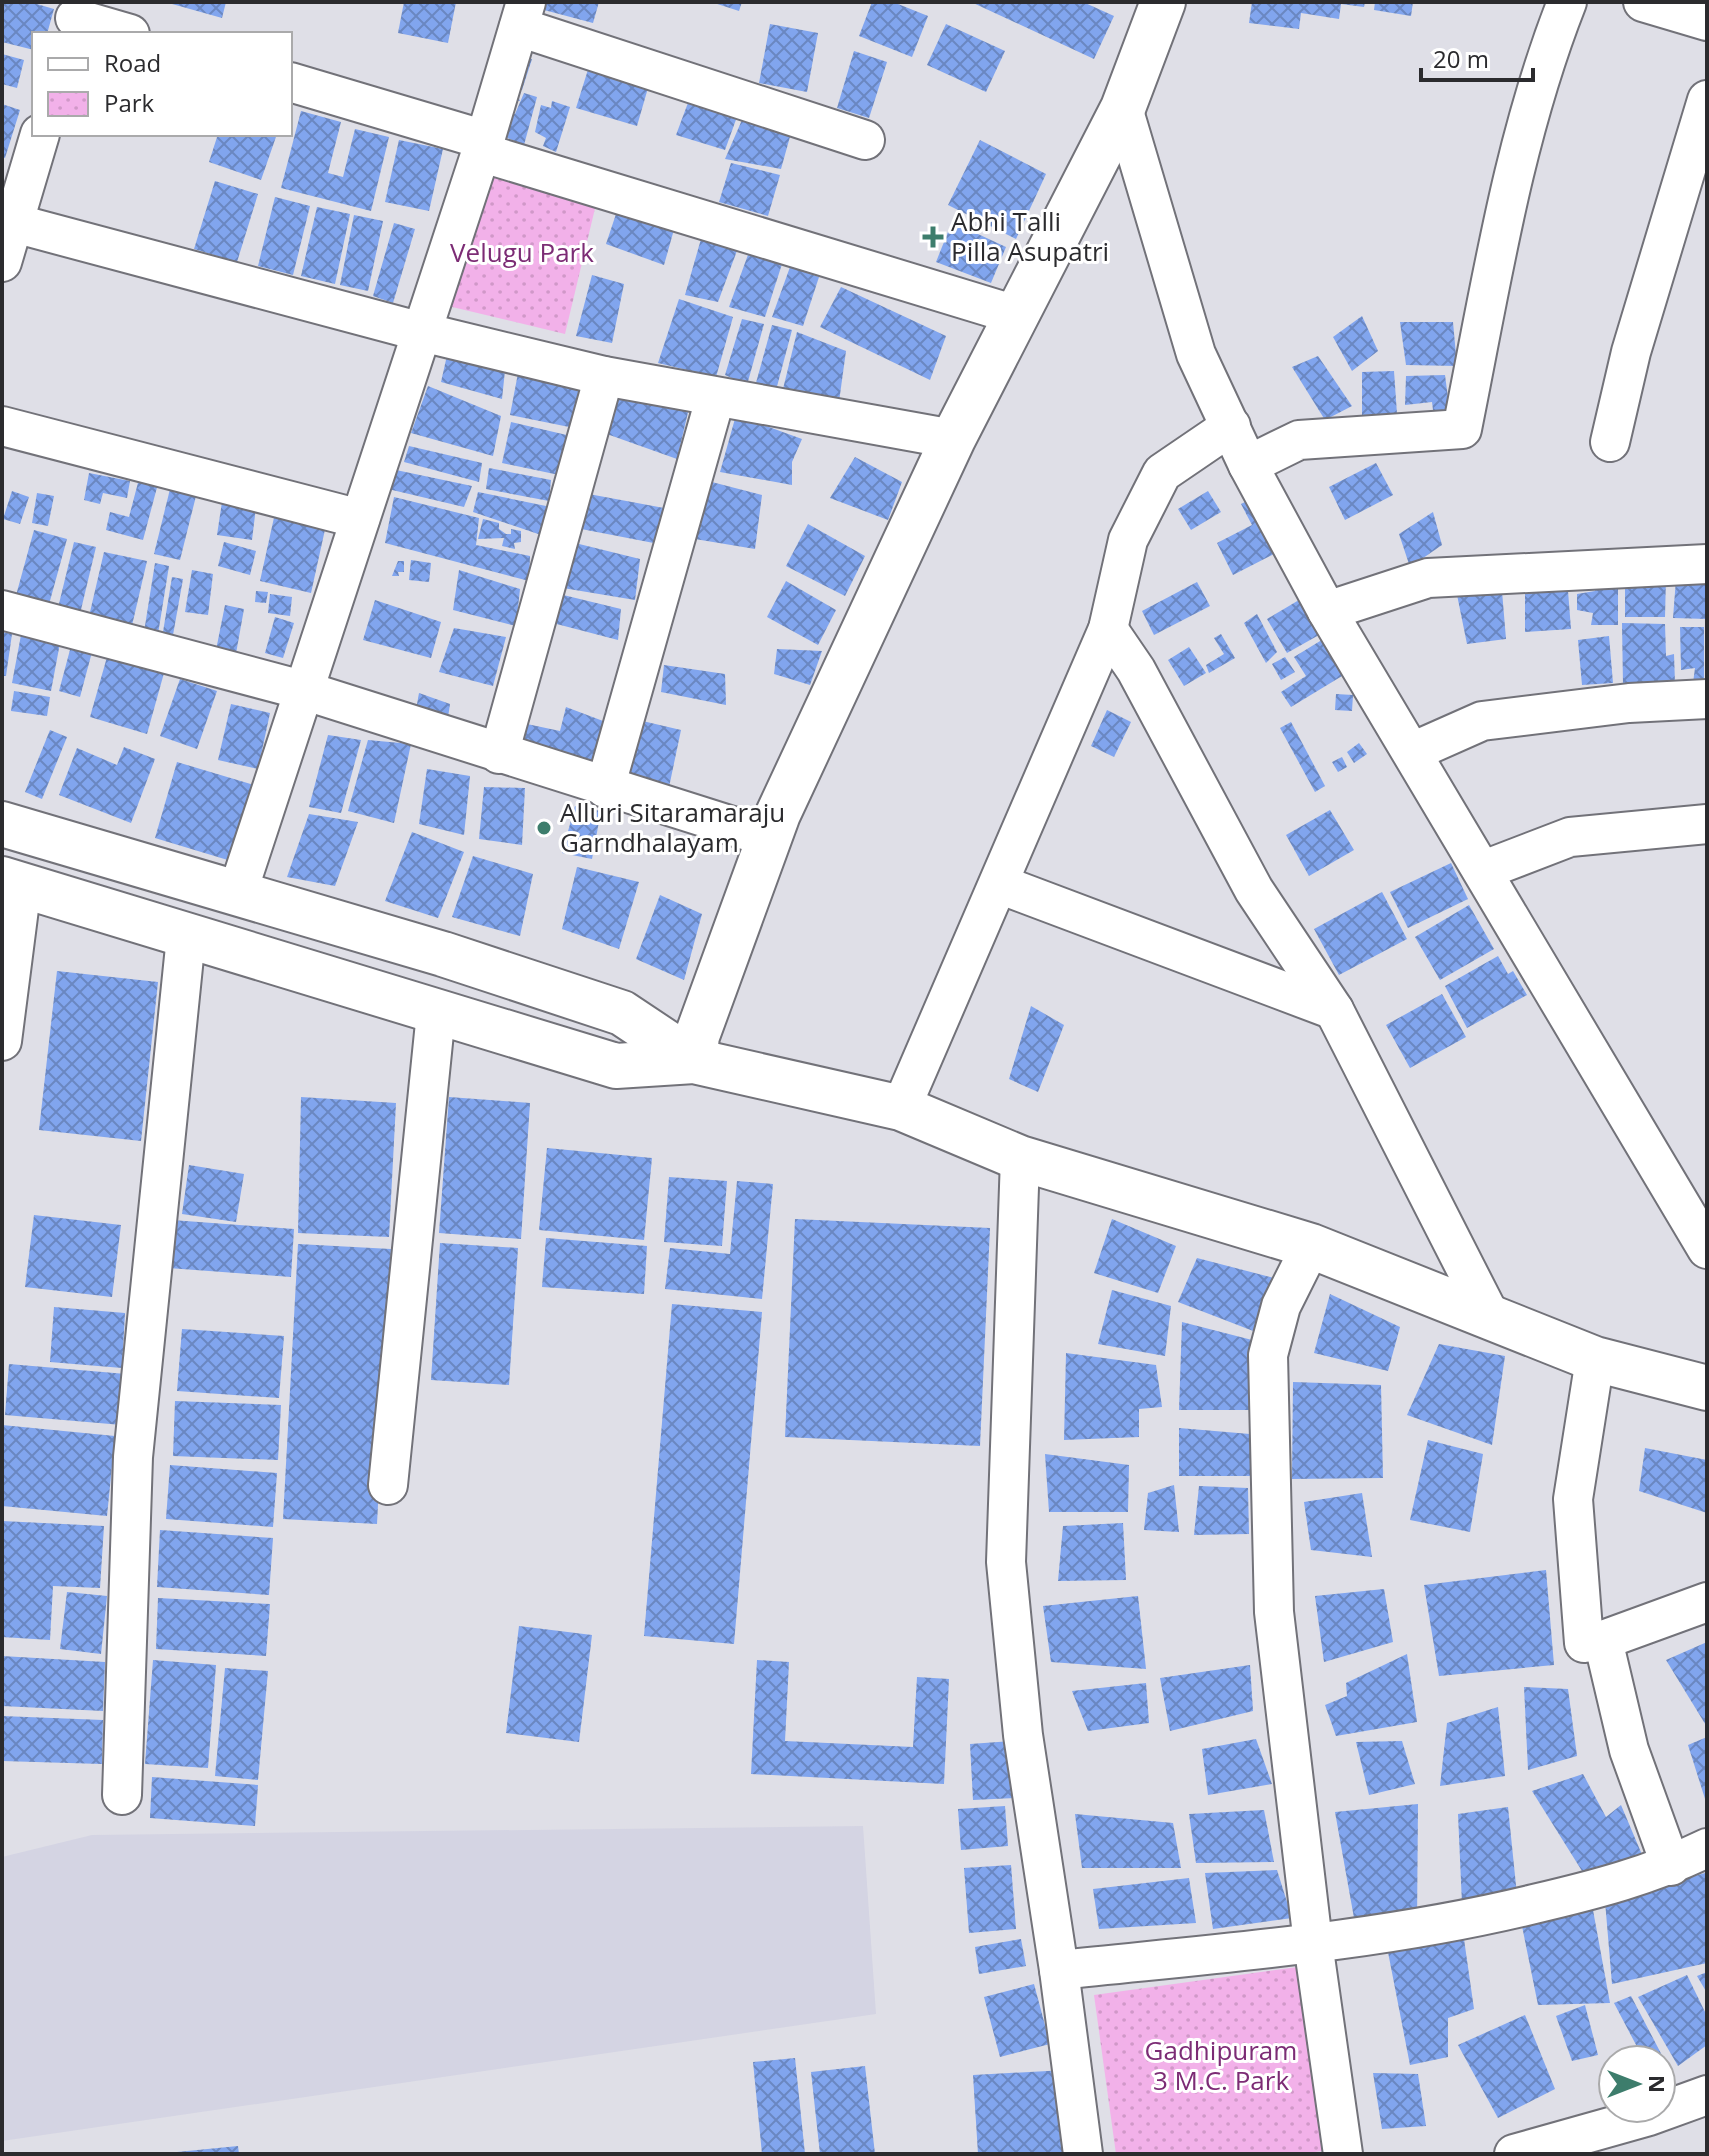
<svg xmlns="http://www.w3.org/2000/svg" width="1709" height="2156" font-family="'Open Sans',sans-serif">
<defs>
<pattern id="park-dots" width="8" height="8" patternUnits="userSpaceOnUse" patternTransform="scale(2)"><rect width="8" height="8" fill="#f2b1e9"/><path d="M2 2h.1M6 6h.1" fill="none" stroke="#d098c8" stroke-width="1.8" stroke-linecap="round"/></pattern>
<pattern id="building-cross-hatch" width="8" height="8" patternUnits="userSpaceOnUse" patternTransform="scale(2)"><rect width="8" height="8" fill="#81a5ee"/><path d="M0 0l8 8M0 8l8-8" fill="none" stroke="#6a87c1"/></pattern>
</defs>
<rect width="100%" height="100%" fill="#dfdfe7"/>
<path fill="#d4d4e3" d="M863,1826L876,2014L2,2141V1857L92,1835Z"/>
<g fill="url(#park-dots)">
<path d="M479,172L597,200L565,334L448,306Z"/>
<path d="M1298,1967L1323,2151L1298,2154H1116L1094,1995Z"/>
</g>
<g fill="url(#building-cross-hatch)">
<path d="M2,2H30L54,9L47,34H34V50L2,42Z"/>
<path d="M165,2H226L222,18Z"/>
<path d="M404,2H456L448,43L398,33Z"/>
<path d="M546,2H599L593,23L544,10Z"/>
<path d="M711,2H742L739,11Z"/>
<path d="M872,2H893L928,16L912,57L859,36Z"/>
<path d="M971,2H1083L1114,16L1094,59Z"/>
<path d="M1252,2H1365L1364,7L1341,4L1339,19L1301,13L1299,29L1249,23Z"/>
<path d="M1375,2H1413L1411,16L1374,10Z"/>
<path d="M770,24L818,33L807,92L759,83Z"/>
<path d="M946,24L1005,51L986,92L927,65Z"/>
<path d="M854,51L887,62L869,118L837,108Z"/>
<path d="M2,54L24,60L17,88L2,84Z"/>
<path d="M519,56L532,59L522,90L515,89L520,101H506Z"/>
<path d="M591,60L650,81L637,126L576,108Z"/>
<path d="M692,92L742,103L725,150L676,135Z"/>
<path d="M524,93L537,97L524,145L503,136L508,113L515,114Z"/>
<path d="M552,101L570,107L556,152L543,146L546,138L535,132L541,105L551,108Z"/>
<path d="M2,104L20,110L5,158L2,157Z"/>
<path d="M301,111L341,122L328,173L343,177L355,129L389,137L371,211L281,188Z"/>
<path d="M745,113L793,126L781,169L725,159Z"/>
<path d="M218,134H277L261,180L209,162Z"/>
<path d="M399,140L443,149L429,211L385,202Z"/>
<path d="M980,140L1046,174L1016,239L948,205Z"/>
<path d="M731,163L780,175L768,216L719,202Z"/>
<path d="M215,181L258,194L237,262L194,249Z"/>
<path d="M275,197L310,206L293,275L258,266Z"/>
<path d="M620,202L675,226L664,265L606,244Z"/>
<path d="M317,207L350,214L335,284L301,276Z"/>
<path d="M354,215L383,221L368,291L340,285Z"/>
<path d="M952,222L1006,247L991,283L936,262Z"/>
<path d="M394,223L415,229L393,303L373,296Z"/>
<path d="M701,239L738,248L718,302L685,295Z"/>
<path d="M749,252L782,264L765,317L729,307Z"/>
<path d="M790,267L819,277L803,326L772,317Z"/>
<path d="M592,275L624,284L612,343L576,336Z"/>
<path d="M841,287L946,336L930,380L820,327Z"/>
<path d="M679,299L733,317L716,377L658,363Z"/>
<path d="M1362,316L1378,351L1352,371L1333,337Z"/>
<path d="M742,319L764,324L747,385L725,375Z"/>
<path d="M1400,322H1453L1457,366L1406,365Z"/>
<path d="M772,325L792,330L775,394L754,390Z"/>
<path d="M797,332L846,351L838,409L782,393Z"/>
<path d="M448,351L506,361L502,399L441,382Z"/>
<path d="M1318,356L1352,406L1325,420L1292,367Z"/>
<path d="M519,368L583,385L579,429L510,415Z"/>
<path d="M1394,371L1397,414L1362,415V372Z"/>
<path d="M1445,375L1450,413L1434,418L1432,402L1405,405L1406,376Z"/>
<path d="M621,382L690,404L677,459L604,433Z"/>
<path d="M428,386L501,416L493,456L411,433Z"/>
<path d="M736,415L802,439L792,462V485L720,472Z"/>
<path d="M511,422L571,436L564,476L502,463Z"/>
<path d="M409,446L482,463L479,482L404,462Z"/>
<path d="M855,457L902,482L888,520L830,498Z"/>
<path d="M1376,463L1393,495L1345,520L1329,487Z"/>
<path d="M489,468L551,480L549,501L486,489Z"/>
<path d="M396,470L472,486L464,507L388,489Z"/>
<path d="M89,473L130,481L127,498L103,493L100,504L84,500Z"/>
<path d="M140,475L159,480L143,540L106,530L110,512L129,517Z"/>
<path d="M708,481L762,495L755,549L695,539Z"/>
<path d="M171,485L197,492L180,560L154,554Z"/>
<path d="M12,491L29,497L20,524L3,519Z"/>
<path d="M1208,491L1221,512L1191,530L1178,509Z"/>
<path d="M478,492L546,506L544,536L473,512Z"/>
<path d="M578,492L664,508V545L576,528Z"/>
<path d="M37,493L54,496L48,526L32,523Z"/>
<path d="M394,497L479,518L476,545L530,556L529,581L385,543Z"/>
<path d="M1249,500L1276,553L1233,575L1217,543L1252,525L1241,504Z"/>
<path d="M222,502L256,507L252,540L217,535Z"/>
<path d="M1433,512L1442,545L1410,567L1399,534Z"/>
<path d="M275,513L326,525L311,593L260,581Z"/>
<path d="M483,519L499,523V529L506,534H511V529L521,531V542L514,543L515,549L502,546L504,538L478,539Z"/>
<path d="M808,524L865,556L845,596L786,566Z"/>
<path d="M34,530L67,539L48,608L15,599Z"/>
<path d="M74,542L96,547L79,618L57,612Z"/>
<path d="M224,542L256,551L250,575L218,566Z"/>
<path d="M571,542L640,559L635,600L557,587Z"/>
<path d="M104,552L147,561L130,634L87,625Z"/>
<path d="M411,560L431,563L429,582L409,580Z"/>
<path d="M398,561H404V572H398L399,576H392Z"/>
<path d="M155,563L169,566L158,634L144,632Z"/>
<path d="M192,570L213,574L208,615L185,612Z"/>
<path d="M459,570L520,589L516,626L453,610Z"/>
<path d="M172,577L183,579L173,635L163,632Z"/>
<path d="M1666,577L1665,617H1625V578Z"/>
<path d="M1707,578V619L1673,618L1676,579Z"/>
<path d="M786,581L836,610L818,645L767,617Z"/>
<path d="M1596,581H1618V625H1591L1593,613L1577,610V594L1595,591Z"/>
<path d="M1197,582L1210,606L1154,635L1142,611Z"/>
<path d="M1455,585L1502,591L1506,639L1467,644Z"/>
<path d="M1525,589L1568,591L1571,629L1525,632Z"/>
<path d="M256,591L268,592L266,603L255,602Z"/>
<path d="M551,592L621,609L618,640L549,622Z"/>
<path d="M270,594L292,597L290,616L268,613Z"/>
<path d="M375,600L441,622L431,658L363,640Z"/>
<path d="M1299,600L1319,635L1287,653L1267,619Z"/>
<path d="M225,605L244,609L235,659L215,655Z"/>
<path d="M1257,614L1277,652L1266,663L1244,623Z"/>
<path d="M275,617L294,623L283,658L265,653Z"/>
<path d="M1622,623L1665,624L1666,656L1674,654L1675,683L1623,685Z"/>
<path d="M1680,627H1704V683H1693L1695,668L1681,670Z"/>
<path d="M454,628L506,637L493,686L439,672Z"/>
<path d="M2,632L12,634L6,676H2Z"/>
<path d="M1221,634L1235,658L1209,673L1206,665L1224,654L1214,638Z"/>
<path d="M21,635L60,643L51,691L12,683Z"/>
<path d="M1609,636L1613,683L1582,685L1578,640Z"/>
<path d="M1325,638L1347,673L1291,707L1281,692L1306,676L1294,657Z"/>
<path d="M71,646L92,652L80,697L59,691Z"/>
<path d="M1189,647L1206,673L1184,686L1168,660Z"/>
<path d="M777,649L822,651L810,685L774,674Z"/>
<path d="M107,657L164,673L147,734L90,717Z"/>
<path d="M1285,657L1295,672L1281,680L1272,664Z"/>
<path d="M664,665L725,674L726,705L661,692Z"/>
<path d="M180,679L217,691L197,749L160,736Z"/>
<path d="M14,691L50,697L47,716L11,711Z"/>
<path d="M419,693L450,704L447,724L415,715Z"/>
<path d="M1336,694L1353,695L1352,711L1335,710Z"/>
<path d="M231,704L270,713L258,769L218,760Z"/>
<path d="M566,707L611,724L599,774L522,749L527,724L560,731Z"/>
<path d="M1107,710L1131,722L1114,757L1091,746Z"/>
<path d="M634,719L681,730L668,792L621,778Z"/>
<path d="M1291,722L1325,786L1315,792L1280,728Z"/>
<path d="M50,730L67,737L42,799L25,792Z"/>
<path d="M328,735L361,740L341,813L309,807Z"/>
<path d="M368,740L411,744L394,823L348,811Z"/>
<path d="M1359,743L1367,754L1354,763L1347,752Z"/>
<path d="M124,747L155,759L131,823L59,795L77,748L117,765Z"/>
<path d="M1342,757L1347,767L1338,772L1332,762Z"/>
<path d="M177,762L254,785L231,861L155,838Z"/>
<path d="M427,769L470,776L464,835L419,824Z"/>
<path d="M484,787L525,788L522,845L479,839Z"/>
<path d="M575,806L601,811L592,859L562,853Z"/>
<path d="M1330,810L1354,850L1309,876L1286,835Z"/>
<path d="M309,814L358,822L335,886L287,877Z"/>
<path d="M412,832L464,852L438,918L385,901Z"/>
<path d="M473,856L533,874L520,936L452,917Z"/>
<path d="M1451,863L1468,899L1408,928L1390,892Z"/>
<path d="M577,867L639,882L619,949L562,929Z"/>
<path d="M1382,892L1407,939L1339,975L1314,929Z"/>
<path d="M660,895L702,914L684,980L636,959Z"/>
<path d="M1469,905L1494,949L1440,980L1415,937Z"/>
<path d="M1498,956L1508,974L1513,971L1527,995L1467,1028L1445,986Z"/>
<path d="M57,971L158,982L141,1141L39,1130Z"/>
<path d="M1442,994L1466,1037L1410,1068L1386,1025Z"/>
<path d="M1031,1006L1064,1025L1038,1092L1009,1079Z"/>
<path d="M301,1097L396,1103L389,1237L298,1233Z"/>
<path d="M449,1097L530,1103L521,1239L439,1233Z"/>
<path d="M547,1148L652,1158L644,1240L539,1230Z"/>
<path d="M189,1165L244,1174L236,1222L182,1214Z"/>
<path d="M669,1177L727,1181L722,1246L664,1242Z"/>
<path d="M737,1181L773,1184L762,1299L665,1289L670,1248L730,1254Z"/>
<path d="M34,1215L121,1225L112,1297L25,1287Z"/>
<path d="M795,1219L990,1228L980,1446L785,1437Z"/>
<path d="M1112,1219L1176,1246L1158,1293L1094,1273Z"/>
<path d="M172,1220L294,1229L291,1277L168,1268Z"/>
<path d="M546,1238L647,1246L644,1294L542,1287Z"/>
<path d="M440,1243L518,1248L509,1385L431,1380Z"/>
<path d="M298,1244L391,1249L377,1524L283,1519Z"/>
<path d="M1197,1258L1274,1278L1261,1334L1178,1302Z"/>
<path d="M1112,1290L1171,1306L1165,1356L1098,1344Z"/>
<path d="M1330,1294L1400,1327L1388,1371L1314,1353Z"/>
<path d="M672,1304L762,1312L734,1644L644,1636Z"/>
<path d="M54,1307L125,1313L122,1368L50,1362Z"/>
<path d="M1182,1322L1256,1341L1255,1410H1179Z"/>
<path d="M182,1329L284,1336L279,1398L177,1391Z"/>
<path d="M1439,1344L1505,1356L1492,1445L1407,1415Z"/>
<path d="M1066,1353L1156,1365L1162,1407L1139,1409V1437L1064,1440Z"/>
<path d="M9,1364L126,1374L122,1425L5,1415Z"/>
<path d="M1293,1382L1381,1385L1383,1478L1292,1479Z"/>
<path d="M175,1401L281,1405L278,1460L173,1456Z"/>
<path d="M2,1425L115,1436L107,1516L2,1506Z"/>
<path d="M1179,1428L1250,1434L1253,1476H1179Z"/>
<path d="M1428,1440L1483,1454L1470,1532L1410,1520Z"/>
<path d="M1645,1448L1707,1460V1513L1639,1491Z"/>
<path d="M1045,1454L1129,1465L1128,1512H1049Z"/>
<path d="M170,1465L277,1473L273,1527L166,1519Z"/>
<path d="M1174,1485L1179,1532L1144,1530L1148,1493Z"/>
<path d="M1199,1486L1248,1488L1249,1534L1194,1535Z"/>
<path d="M1362,1493L1372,1557L1311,1550L1304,1502Z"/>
<path d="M2,1521L104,1526L100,1588L53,1586L50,1640L2,1637Z"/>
<path d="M1123,1523L1126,1580L1058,1581L1063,1526Z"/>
<path d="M160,1530L273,1538L269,1595L157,1587Z"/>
<path d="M1546,1570L1554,1665L1439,1676L1424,1585Z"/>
<path d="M1384,1589L1393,1642L1324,1662L1315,1596Z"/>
<path d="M67,1592L107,1596L101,1654L60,1649Z"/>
<path d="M1138,1596L1146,1669L1051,1662L1043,1606Z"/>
<path d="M158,1598L270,1604L266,1656L156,1649Z"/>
<path d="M519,1626L592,1635L579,1742L506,1733Z"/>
<path d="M1707,1642V1727L1666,1660Z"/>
<path d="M1407,1654L1417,1722L1336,1736L1325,1705L1347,1696L1346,1683Z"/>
<path d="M2,1656L105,1662L103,1711L2,1706Z"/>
<path d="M153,1660L216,1665L208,1768L145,1764Z"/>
<path d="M757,1660L789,1662L785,1741L913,1747L917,1677L949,1679L944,1784L751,1774Z"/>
<path d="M1250,1665L1253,1711L1170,1731L1160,1678Z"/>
<path d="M225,1668L268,1671L258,1780L215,1776Z"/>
<path d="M1146,1683L1149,1723L1088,1731L1072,1691Z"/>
<path d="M1524,1687L1568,1689L1577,1756L1528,1770Z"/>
<path d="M1498,1707L1505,1776L1440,1786L1447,1723Z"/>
<path d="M2,1716L103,1720L102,1764L2,1761Z"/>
<path d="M1707,1737V1802H1706L1688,1745Z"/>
<path d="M1256,1739L1272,1784L1208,1795L1202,1749Z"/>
<path d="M1012,1741L1015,1798L973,1800L970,1744Z"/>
<path d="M1402,1741L1415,1784L1369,1795L1356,1742Z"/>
<path d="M1583,1774L1606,1817L1621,1805L1643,1857L1582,1871L1532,1791Z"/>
<path d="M152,1777L258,1785L255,1826L150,1818Z"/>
<path d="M1418,1804L1417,1923L1354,1918L1335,1812Z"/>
<path d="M1005,1806L1008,1846L961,1850L958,1809Z"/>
<path d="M1508,1807L1518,1905L1462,1904L1458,1814Z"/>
<path d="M1264,1810L1274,1862L1196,1863L1189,1814Z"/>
<path d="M1075,1814L1173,1823L1181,1868H1082Z"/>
<path d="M1011,1865L1016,1929L969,1933L964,1868Z"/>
<path d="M1277,1870L1292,1918L1213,1929L1205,1873Z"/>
<path d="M1705,1873L1707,1963L1612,1984L1605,1901Z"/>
<path d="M1189,1878L1196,1923L1099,1929L1093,1889Z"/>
<path d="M1593,1910L1610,2003L1538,2005L1522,1926Z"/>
<path d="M1021,1939L1026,1966L979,1974L975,1947Z"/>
<path d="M1464,1939L1474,2009L1448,2018V2057L1410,2065L1387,1947Z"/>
<path d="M1707,1972V1993L1697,1976Z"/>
<path d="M1687,1975L1707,2016V2045L1678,2066L1638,1997Z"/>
<path d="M1034,1984L1050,2044L1000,2057L984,1997Z"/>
<path d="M1631,1996L1666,2063L1661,2066V2060H1644L1614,2003Z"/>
<path d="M1585,2005L1598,2055L1572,2061L1556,2016Z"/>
<path d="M1525,2015L1555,2089L1498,2118L1458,2045Z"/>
<path d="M795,2058L805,2154H762L753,2062Z"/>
<path d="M865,2066L875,2154H820L811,2072Z"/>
<path d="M1066,2070L1071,2154H978L973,2075Z"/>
<path d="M1373,2073L1418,2074L1426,2126L1382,2129Z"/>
<path d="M238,2146L239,2154H177V2152Z"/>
</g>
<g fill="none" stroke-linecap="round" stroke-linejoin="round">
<g stroke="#727279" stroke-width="42">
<g id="minor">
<path d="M1643,2L1707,21"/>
<path d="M75,18L130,34"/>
<path d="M519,27L865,140"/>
<path d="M290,82L485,140"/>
<path d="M1123,108L1196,354L1248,465L1327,611L1707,1249"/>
<path d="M480,152L1016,315"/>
<path d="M14,223L422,332L604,376L953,439"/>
<path d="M2,262L40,134"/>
<path d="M2,426L360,519"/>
<path d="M1610,442L1631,352L1707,100"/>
<path d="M1248,465L1299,440L1462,429C1491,285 1513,139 1567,2"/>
<path d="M2,610L306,691L770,838"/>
<path d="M1327,611L1428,578L1707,564"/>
<path d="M1108,629L1136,670L1254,890L1334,1010L1492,1320"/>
<path d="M1412,752L1482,721L1629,703L1707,699"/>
<path d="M499,754L604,376"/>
<path d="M605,788L715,399"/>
<path d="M1484,870L1570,837L1707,824"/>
<path d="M999,884L1334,1010"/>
<path d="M237,894L485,140L526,2"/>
<path d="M2,1041L22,885"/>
<path d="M901,1108L1108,629L1128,540L1162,473L1231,426"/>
<path d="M1020,1158L1006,1562L1023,1735L1059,1970L1083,2154"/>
<path d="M1311,1246L1281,1306L1268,1355L1274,1612L1313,1943L1343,2154"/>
<path d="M1595,1359L1573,1499L1584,1643L1603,1640L1707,1602"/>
<path d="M388,1485L436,1013"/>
<path d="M1603,1640L1629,1750L1671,1866"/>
<path d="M122,1795L133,1457L186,937"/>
<path d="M1059,1970C1219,1953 1378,1942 1534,1904C1594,1890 1652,1875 1707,1848"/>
<path d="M1514,2154L1649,2116L1707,2095"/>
</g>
</g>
<g stroke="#727279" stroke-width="48">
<path id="tertiary" d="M694,1061L697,1036L778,814L953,439L1123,108L1163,2"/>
</g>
<g stroke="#727279" stroke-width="48">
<g id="secondary">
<path d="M2,824L443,954L622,1013L694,1061"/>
<path d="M2,879L616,1066L694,1061L901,1108L1020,1158L1311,1246L1595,1359L1707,1388"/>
</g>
</g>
<use href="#minor" stroke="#fff" stroke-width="38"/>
<use href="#tertiary" stroke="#fff" stroke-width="44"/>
<use href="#secondary" stroke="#fff" stroke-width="44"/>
</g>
<g fill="#3d7d6c" stroke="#fff" stroke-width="3">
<path d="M929 225h8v8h8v8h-8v8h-8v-8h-8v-8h8z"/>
<circle cx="544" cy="828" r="8"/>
</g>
<g text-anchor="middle" stroke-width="6" stroke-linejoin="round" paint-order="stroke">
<g font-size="26" fill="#2b2b2e" stroke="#fff" text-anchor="start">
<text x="951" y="231">Abhi Talli<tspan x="951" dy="30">Pilla Asupatri</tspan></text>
<text x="560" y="822">Alluri Sitaramaraju<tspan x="560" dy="30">Garndhalayam</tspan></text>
</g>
<g font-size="26" fill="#7c2c75" stroke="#fff">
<text x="522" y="262">Velugu Park</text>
<text x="1221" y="2060">Gadhipuram<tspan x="1221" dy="30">3 M.C. Park</tspan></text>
</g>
</g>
<rect width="1709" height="2156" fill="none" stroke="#2b2b2e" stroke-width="8"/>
<rect x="32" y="32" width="260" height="104" fill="#ffffff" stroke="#aaaaab" stroke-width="2"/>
<rect x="48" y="58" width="40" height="12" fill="#ffffff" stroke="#aaaaab" stroke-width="2"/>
<text x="104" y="72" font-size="24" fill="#2b2b2e">Road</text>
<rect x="48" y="92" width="40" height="24" fill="url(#park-dots)" stroke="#aaaaab" stroke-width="2"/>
<text x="104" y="112" font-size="24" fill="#2b2b2e">Park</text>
<g transform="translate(1637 2084) rotate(90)"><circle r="38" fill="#ffffff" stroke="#aaaaab" stroke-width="2"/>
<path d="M0-6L14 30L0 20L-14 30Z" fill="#3d7d6c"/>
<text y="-12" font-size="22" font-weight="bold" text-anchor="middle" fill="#2b2b2e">N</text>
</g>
<path d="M1421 68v12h112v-12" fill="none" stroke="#2b2b2e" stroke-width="4"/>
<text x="1433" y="68" font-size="24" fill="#2b2b2e" stroke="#ffffff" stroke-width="6" paint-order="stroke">20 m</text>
</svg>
